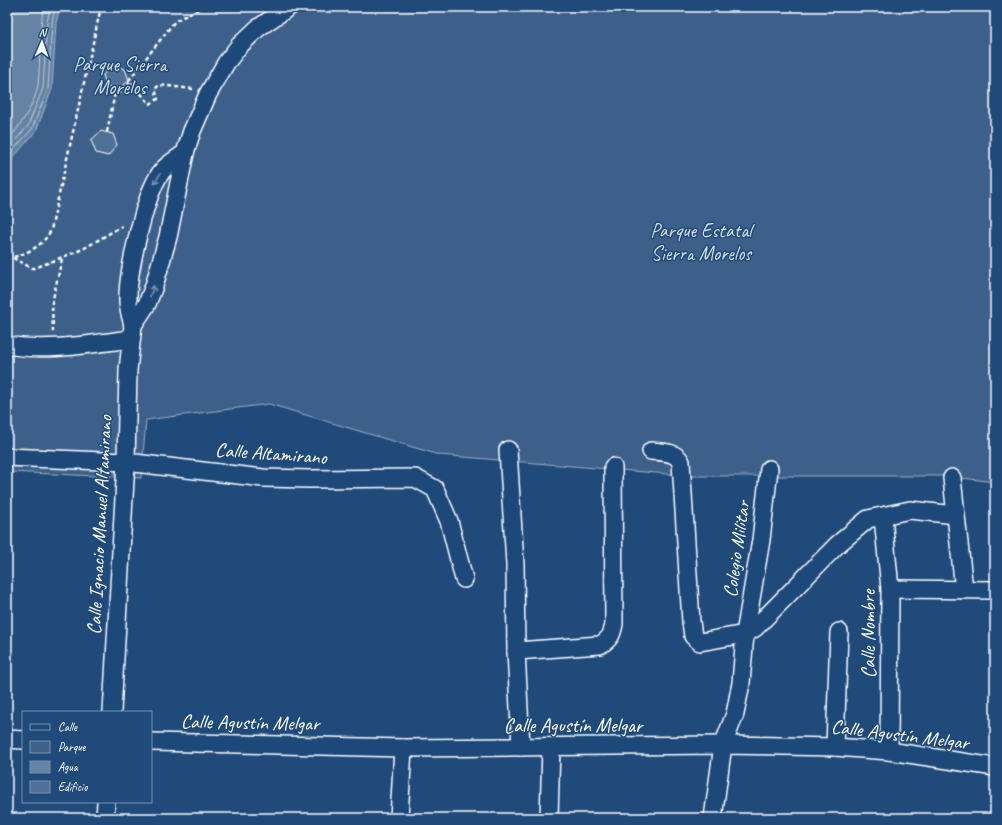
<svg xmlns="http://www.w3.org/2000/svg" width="1002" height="825" font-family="Caveat,sans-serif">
<rect width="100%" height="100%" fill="#1f4a7a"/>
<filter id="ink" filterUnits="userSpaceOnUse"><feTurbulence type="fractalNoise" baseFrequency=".025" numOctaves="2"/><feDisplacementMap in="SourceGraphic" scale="8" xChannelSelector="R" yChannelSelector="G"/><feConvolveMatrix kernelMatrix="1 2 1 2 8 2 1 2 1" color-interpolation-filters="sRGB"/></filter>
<g filter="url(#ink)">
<path fill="#3c618b" stroke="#9eb0c5" d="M7,7H995V482L945,476H692L439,455L269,404L146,420L141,478L7,472Z"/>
<path fill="#6583a4" stroke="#a3b5c8" d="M7,7H60L56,23L52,89L36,131L12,159L7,161Z"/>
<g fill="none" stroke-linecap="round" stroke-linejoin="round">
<g stroke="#c1cddb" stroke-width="1">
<path d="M7,141C20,127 35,104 38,85C41,59 38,33 44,7"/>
<path d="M7,150L28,126L43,88L47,23L50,7"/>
<path d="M7,157L32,129L48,89L52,23L55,7"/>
</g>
</g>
<g fill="#507197" stroke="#fff">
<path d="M112,65L125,69L129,80L119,90L107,87L103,75Z"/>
<path d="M101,131L113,134L117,145L108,156L96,153L91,140Z"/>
</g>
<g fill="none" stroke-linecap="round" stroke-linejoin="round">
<g stroke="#fff" stroke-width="20">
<g id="street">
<path d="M133,325C131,317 128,309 128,301C127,274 144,200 158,177C164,166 175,160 185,153"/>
<path d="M7,345C48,352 90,344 131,339"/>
<path d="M508,450L515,564L516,651L521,747"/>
<path d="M651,451C661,452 676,451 681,462L691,622L693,636L700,642L745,634L755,628L837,545L868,519L910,510L956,515"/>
<path d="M7,457L126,462L263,478L310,479L415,478L435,489L449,521L464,579"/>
<path d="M952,478L964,590"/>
<path d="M883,517L890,589L889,751"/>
<path d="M890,589L995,590"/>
<path d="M516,651L600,645C610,639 612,635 614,624L613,467"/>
<path d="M112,712L126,462L128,370L133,325L147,304L154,286L168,237L185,153L192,131L208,94L226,63L239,46L258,28L289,7"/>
<path d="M7,739L23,740"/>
<path d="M151,742L403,748L723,745L835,747L889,751L995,767"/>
<path d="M835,747L839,632"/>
<path d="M105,818L106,802"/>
<path d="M399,818L403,748"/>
<path d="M549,818L551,747"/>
<path d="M713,818L723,745L735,714L741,683L745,634L761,540L769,469"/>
</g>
</g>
<g stroke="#fff" stroke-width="2.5" stroke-dasharray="4 3" stroke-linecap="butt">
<path d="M995,21L993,30L995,54"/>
<path d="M193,89L159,85L155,89L158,99L150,104L129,80L175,21L203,7"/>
<path d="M107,132L115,93L121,92L130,82"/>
<path d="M13,258L32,268H35L83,249L122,226"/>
<path d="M7,259C25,254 42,248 51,230L101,7"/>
<path d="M53,332L52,303L62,259"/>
</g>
<use href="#street" stroke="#1f4a7a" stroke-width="17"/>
</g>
<defs><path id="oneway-shaft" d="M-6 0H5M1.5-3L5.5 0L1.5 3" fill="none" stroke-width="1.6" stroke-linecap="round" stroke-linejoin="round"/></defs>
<g stroke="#7992af">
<use href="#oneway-shaft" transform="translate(157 179) rotate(121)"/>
<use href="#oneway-shaft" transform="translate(152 291) rotate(-70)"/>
</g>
</g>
<g text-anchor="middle" stroke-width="3" stroke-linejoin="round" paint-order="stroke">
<g font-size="20" fill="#d8dfe8" stroke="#1f4a7a">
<text x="120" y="71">Parque Sierra<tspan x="120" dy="23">Morelos</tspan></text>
<text x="701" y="237">Parque Estatal<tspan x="701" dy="23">Sierra Morelos</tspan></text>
</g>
<g font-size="20" fill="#fff" stroke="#1f4a7a">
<text transform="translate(271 453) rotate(4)" y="7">Calle Altamirano</text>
<text transform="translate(99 525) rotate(-87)" y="7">Calle Ignacio Manuel Altamirano</text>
<text transform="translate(736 549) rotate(-82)" y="7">Colegio Militar</text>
<text transform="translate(868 634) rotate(-90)" y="7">Calle Nombre</text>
<text transform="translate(250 722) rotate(1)" y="7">Calle Agustín Melgar</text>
<text x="573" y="732">Calle Agustín Melgar</text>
<text transform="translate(900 734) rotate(7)" y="7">Calle Agustín Melgar</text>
</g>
</g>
<rect width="1002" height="825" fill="none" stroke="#1f4a7a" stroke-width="24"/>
<rect x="12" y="12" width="978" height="801" fill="none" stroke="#fff" stroke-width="1.5" filter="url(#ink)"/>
<rect x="22" y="711" width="130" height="92" fill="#1f4a7a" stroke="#7992af"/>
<rect x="30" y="724" width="20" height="6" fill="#1f4a7a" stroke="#7992af"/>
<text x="58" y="731" font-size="12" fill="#ffffff">Calle</text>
<rect x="30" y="741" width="20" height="12" fill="#3c618b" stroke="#7992af"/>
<text x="58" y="751" font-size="12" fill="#ffffff">Parque</text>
<rect x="30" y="761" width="20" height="12" fill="#6583a4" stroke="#7992af"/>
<text x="58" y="771" font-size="12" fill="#ffffff">Agua</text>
<rect x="30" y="781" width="20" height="12" fill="#507197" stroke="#7992af"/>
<text x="58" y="791" font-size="12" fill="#ffffff">Edificio</text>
<g transform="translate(42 42) rotate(2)" stroke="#1f4a7a" stroke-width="3" paint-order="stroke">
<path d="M0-3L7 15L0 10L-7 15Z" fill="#ffffff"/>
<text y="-6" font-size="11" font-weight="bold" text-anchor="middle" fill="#ffffff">N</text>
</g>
</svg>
